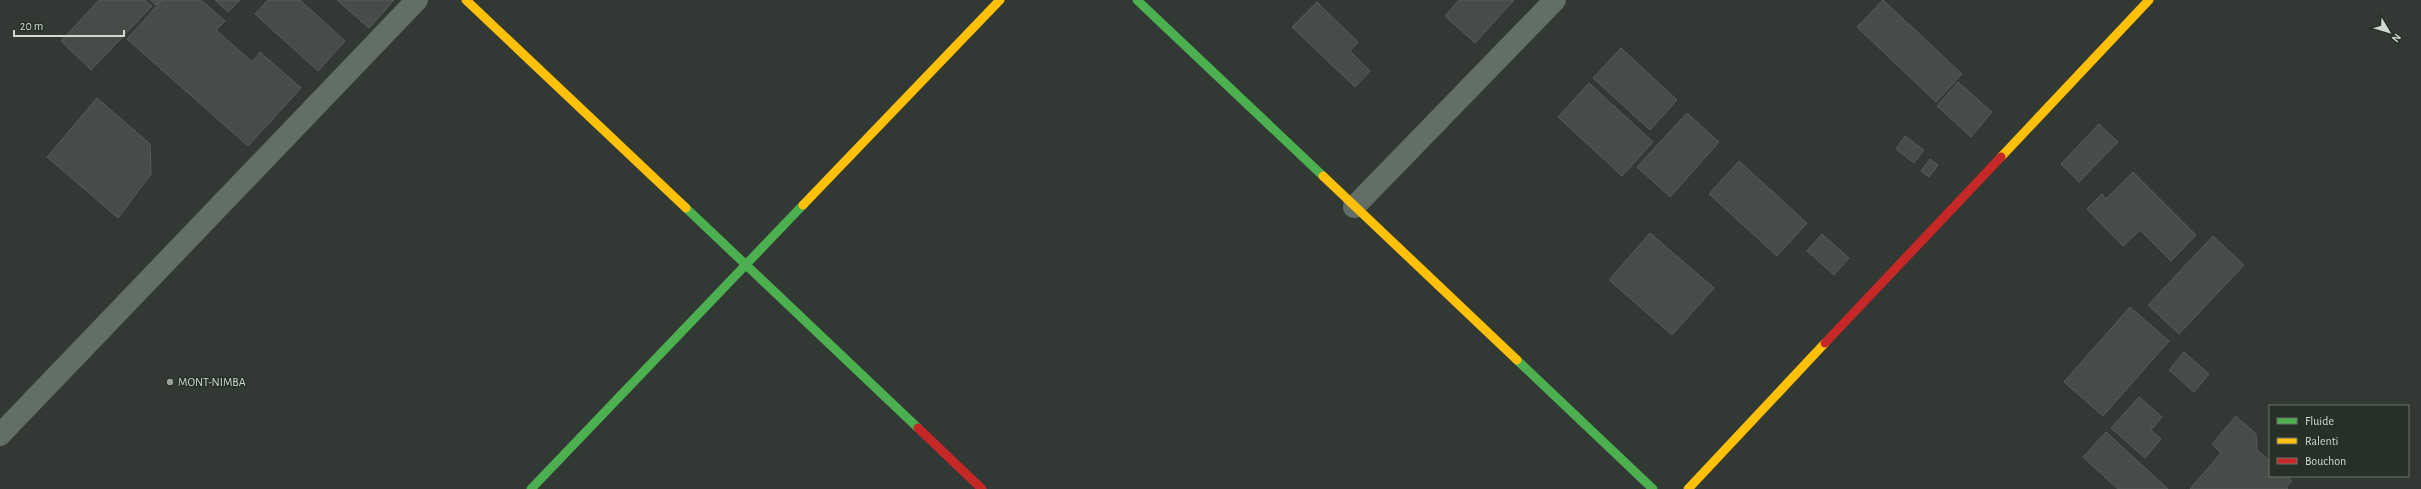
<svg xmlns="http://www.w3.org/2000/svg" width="2421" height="489" font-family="'Alegreya Sans',sans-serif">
<rect width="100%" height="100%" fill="#323833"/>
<g fill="#474c48" stroke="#595d5a">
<path d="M99,0H145L152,6L91,70L61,41Z"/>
<path d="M150,0H161L156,5Z"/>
<path d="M162,0H201L225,21L216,30L252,62L260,52L301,88L248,146L127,39Z"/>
<path d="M215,0H240L228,12Z"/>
<path d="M268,0H300L345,41L318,71L255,14Z"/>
<path d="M337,0H394L369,28Z"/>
<path d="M1459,0H1514L1475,43L1445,16Z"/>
<path d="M1883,0L1962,74L1936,102L1857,27Z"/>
<path d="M1317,2L1358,42L1350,51L1370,71L1355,87L1292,27Z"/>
<path d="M1621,48L1677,100L1650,130L1593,78Z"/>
<path d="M1958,82L1992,112L1971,137L1937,106Z"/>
<path d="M1589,83L1653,142L1622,176L1558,117Z"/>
<path d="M97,98L150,144L151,174L118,218L47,157Z"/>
<path d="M1687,113L1719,142L1670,197L1637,167Z"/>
<path d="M2099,124L2118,142L2079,182L2061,164Z"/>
<path d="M1905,136L1924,150L1914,163L1896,149Z"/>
<path d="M1930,159L1938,165L1929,177L1921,171Z"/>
<path d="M1739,161L1807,223L1777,256L1709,194Z"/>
<path d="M2133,172L2196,235L2171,261L2140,230L2123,246L2087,209L2102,194L2106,199Z"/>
<path d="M1650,233L1714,288L1672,335L1609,280Z"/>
<path d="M1822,234L1849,258L1834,275L1807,251Z"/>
<path d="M2213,236L2244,265L2179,334L2148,305Z"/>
<path d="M2130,307L2169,341L2103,416L2064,382Z"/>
<path d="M2184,352L2209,374L2194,392L2169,370Z"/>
<path d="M2139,397L2162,417L2151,430L2161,439L2145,458L2111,428Z"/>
<path d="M2236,416L2256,434L2257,450L2270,461V476H2287L2292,481L2286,487L2288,489H2190L2221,453L2212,444Z"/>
<path d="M2106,432L2168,489H2118L2083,457Z"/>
</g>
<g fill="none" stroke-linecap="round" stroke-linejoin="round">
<g stroke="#626f65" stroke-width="22">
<path d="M1354,207L1555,0"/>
<path d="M0,435L417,0"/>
</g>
<g stroke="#4caf50" stroke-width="9">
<path d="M1137,0L1323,176"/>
<path d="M686,208L918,428"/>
<path d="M1517,360L1653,489"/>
<path d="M531,489L803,205"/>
</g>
<g stroke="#ffc107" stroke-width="9">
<path d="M466,0L686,208"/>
<path d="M2001,157L2149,0"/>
<path d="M1323,176L1517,360"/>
<path d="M803,205L1000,0"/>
<path d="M1688,489L1825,343"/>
</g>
<g stroke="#c62828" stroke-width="9">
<path d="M1825,343L2001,157"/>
<path d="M918,428L982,489"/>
</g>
</g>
<circle fill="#999f99" stroke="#263027" stroke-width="1.5" cx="170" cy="382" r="4"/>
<g text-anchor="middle" stroke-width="3" stroke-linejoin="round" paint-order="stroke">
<g font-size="12" fill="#d0d6d0" stroke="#263027" text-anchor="start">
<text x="178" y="386">MONT-NIMBA</text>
</g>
</g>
<rect x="2269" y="405" width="140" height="72" fill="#263027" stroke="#6a726b"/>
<rect x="2277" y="418" width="20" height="6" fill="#4caf50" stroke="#6a726b"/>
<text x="2305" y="425" font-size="12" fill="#d0d6d0">Fluide</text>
<rect x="2277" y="438" width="20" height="6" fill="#ffc107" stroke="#6a726b"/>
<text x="2305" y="445" font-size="12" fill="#d0d6d0">Ralenti</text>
<rect x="2277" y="458" width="20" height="6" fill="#c62828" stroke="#6a726b"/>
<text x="2305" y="465" font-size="12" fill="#d0d6d0">Bouchon</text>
<g transform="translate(2389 32) rotate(128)" stroke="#263027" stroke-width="3" paint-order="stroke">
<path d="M0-3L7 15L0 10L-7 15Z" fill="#d0d6d0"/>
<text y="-6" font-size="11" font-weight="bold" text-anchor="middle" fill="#d0d6d0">N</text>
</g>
<path d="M14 30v6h110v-6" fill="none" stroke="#d0d6d0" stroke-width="2"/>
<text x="20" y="30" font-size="12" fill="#d0d6d0" stroke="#263027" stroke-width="3" paint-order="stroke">20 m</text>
</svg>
